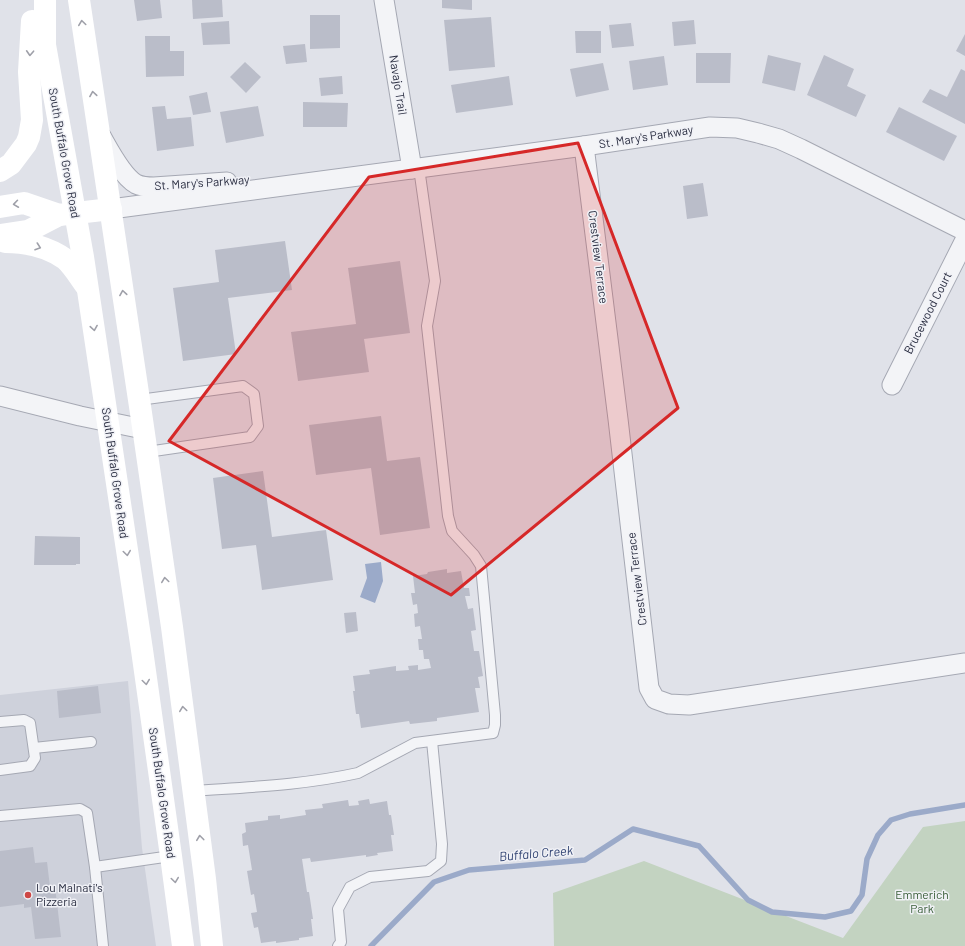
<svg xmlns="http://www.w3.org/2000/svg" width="965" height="946" font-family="Barlow,sans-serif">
<rect width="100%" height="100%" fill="#e0e2e9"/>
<path fill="#ced1db" d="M128,681L142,848L156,946H0V695Z"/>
<path fill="#c3d3c1" d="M965,821V946H554L553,893L644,861L843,938L923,827Z"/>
<path fill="#9baac9" d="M381,562L383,581L375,603L360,597L367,578L365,564Z"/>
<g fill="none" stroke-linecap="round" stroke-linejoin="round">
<path stroke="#9baac9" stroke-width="5.5" d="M371,946L434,882L469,870L585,860L633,829L699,846L748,900L772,912L825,917L851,911L862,895L867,859L878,835L891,820L910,814L965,805"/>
</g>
<g fill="#babdc9">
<path d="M134,0H160L162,18L137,21Z"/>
<path d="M192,0H222L223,17L193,19Z"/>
<path d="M442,0H472V10L442,8Z"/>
<path d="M310,15H340V48L310,49Z"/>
<path d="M491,17L495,67L449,71L444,20Z"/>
<path d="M694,20L696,44L674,46L672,22Z"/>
<path d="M229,21L230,44L203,45L201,23Z"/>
<path d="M631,23L634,46L612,48L609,25Z"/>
<path d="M575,31H601V53H576Z"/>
<path d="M965,34V56L956,51Z"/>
<path d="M145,36H170V51H184V76L146,77Z"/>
<path d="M305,44L307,62L286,64L283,46Z"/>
<path d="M696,53H731L730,83H696Z"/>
<path d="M768,55L801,63L795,91L762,83Z"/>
<path d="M824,55L854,69L847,86L866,95L856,117L807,95Z"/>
<path d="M664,56L668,85L633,90L629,61Z"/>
<path d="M245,62L261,77L246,93L230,77Z"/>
<path d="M603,63L609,90L576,97L570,69Z"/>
<path d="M961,69L965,71V124L922,102L930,89L947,97Z"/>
<path d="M342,76L343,94L321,96L319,78Z"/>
<path d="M509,76L513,105L456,113L451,85Z"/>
<path d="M207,92L211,112L193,115L189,96Z"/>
<path d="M303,102L348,103L347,127H303Z"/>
<path d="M165,106L167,119L191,117L194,146L157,151L152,107Z"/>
<path d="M258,106L264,136L226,143L220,112Z"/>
<path d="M899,107L957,136L944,161L886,132Z"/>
<path d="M703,183L708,216L687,219L683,186Z"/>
<path d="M285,241L292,290L228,298L236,354L183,361L173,288L219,282L215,250Z"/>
<path d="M400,261L410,333L364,339L369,372L298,381L291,332L356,324L348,268Z"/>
<path d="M381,416L387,461L420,457L430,528L380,535L371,468L316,475L309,425Z"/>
<path d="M263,471L272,537L326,530L333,580L262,590L256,545L222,549L213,478Z"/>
<path d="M35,536L80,537V564H76V565H34Z"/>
<path d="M447,569V573L461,571L464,588H469L470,596H465L468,609L473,608L476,630L471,631L474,651H479L483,676L478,677L480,688H475L479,712L437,718V721L410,724L409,721L361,728L359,714H356L353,691H355L353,676L370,674L369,670L396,666V671L409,670L408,666L418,665V670L431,668L429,659H424L423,650H419L418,639H422L420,626L415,627L414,614L418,613L417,604L413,605L411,593H415L413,576L427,574L428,572Z"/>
<path d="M356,612L358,631L346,633L344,613Z"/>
<path d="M98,686L101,713L59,718L57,691Z"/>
<path d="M369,799L370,804L387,801L389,815H391L394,835H391L393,851L377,853L378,855L366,857V855L311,862L310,858L302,859L307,892H309L313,919H311L313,936L299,938V940L276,943V941L261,943L258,927L254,928L251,913L257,912L254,894L251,895L247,871L252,870L248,845L243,846L242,834L246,832L245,823L268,820V816L280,815V819L306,815L305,810L323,808L322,804L348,800L349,806L359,805L358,801Z"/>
<path d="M33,847L35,863L47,862L50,887L55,886L61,937L35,939L31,907L24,908V904L0,907V851Z"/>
</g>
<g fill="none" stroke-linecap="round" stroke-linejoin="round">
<g stroke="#a5a8b3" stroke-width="12">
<g id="lane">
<path d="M139,400L243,386L254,394L258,426L250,437L147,452"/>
<path d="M0,722L24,720L30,723L35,758L30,766L0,770"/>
<path d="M34,748L91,742"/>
<path d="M194,791C249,787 304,785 358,773L415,743L493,733L495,725V715L481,566L474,555L452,531L448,516L427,326L435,281L419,168"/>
<path d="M0,816L80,809L87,813L95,867L171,856"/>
<path d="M95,867L103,946"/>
<path d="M338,946L341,942L338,909L350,887L370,877L428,871L441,861L442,844L432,741"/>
</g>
</g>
<g stroke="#a5a8b3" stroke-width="21">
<g id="street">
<path d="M384,0L412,169"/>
<path d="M101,136C109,150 122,176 136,184C142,187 148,187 154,187L227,182"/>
<path d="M584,146L618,419L649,688L655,699L669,704L689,705L965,663"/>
<path d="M111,209L584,146L710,127L737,128L758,133L779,139L801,149L965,231"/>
<path d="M892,385L965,240"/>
<path d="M0,396L80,416L143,429"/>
</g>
</g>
<use href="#lane" stroke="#f3f4f7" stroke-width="10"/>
<use href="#street" stroke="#f3f4f7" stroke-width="19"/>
<g stroke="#fff" stroke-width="22">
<path d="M45,0V45L83,257L142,650L171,856L183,946"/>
<path d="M79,0L141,413L172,627L205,879L212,946"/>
<path d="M0,171L11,164L26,144L29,137L32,120L29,72L32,21"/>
<path d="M0,207L24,203L59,215"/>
<path d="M0,235L28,231L59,215L111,209"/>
<path d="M5,242C26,242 48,247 65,259C73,266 80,278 86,286"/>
</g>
</g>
<defs><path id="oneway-chevron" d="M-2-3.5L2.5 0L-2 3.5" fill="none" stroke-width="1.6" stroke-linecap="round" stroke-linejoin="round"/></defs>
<g stroke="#9fa0a9">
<use href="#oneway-chevron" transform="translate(82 23) rotate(-98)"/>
<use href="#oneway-chevron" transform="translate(30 53) rotate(93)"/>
<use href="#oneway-chevron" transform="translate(93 94) rotate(-99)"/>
<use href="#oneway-chevron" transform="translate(16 204) rotate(172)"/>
<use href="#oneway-chevron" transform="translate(38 247) rotate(19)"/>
<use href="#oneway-chevron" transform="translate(123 293) rotate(-99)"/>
<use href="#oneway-chevron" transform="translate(94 328) rotate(81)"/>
<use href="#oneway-chevron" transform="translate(127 553) rotate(82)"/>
<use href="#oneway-chevron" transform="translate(165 580) rotate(-98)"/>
<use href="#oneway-chevron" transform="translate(146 682) rotate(82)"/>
<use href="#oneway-chevron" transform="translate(183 709) rotate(-98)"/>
<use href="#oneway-chevron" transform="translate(200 838) rotate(-97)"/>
<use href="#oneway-chevron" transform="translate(175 880) rotate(82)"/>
</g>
<path fill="#d62828" fill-opacity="0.2" stroke="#d62828" stroke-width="3" stroke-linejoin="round" d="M578,143L678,408L451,595L169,441L369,177Z"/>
<circle fill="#ce4745" stroke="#f0f1f6" stroke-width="1.5" cx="28" cy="895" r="4"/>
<g text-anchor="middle" stroke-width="3" stroke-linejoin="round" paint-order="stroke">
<g font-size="12" fill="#292d40" stroke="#f0f1f6">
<text transform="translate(398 85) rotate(81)" y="4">Navajo Trail</text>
<text transform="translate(646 137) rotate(-9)" y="4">St. Mary's Parkway</text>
<text transform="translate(64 153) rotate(80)" y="4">South Buffalo Grove Road</text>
<text transform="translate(202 183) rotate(-4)" y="4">St. Mary's Parkway</text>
<text transform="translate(598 257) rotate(83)" y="4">Crestview Terrace</text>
<text transform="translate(928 313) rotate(-63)" y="4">Brucewood Court</text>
<text transform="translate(115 473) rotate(82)" y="4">South Buffalo Grove Road</text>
<text transform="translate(637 579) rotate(-97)" y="4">Crestview Terrace</text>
<text transform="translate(162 793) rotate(82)" y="4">South Buffalo Grove Road</text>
</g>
<g font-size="12" fill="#292d40" stroke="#f0f1f6" text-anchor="start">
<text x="36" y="892">Lou Malnati's<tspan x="36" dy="14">Pizzeria</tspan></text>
</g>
<g font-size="12" fill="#375c36" stroke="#f0f1f6">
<text x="922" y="899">Emmerich<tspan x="922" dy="14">Park</tspan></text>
</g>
<g font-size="13" font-style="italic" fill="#334574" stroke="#f0f1f6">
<text transform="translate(536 853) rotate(-5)" y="5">Buffalo Creek</text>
</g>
</g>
</svg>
